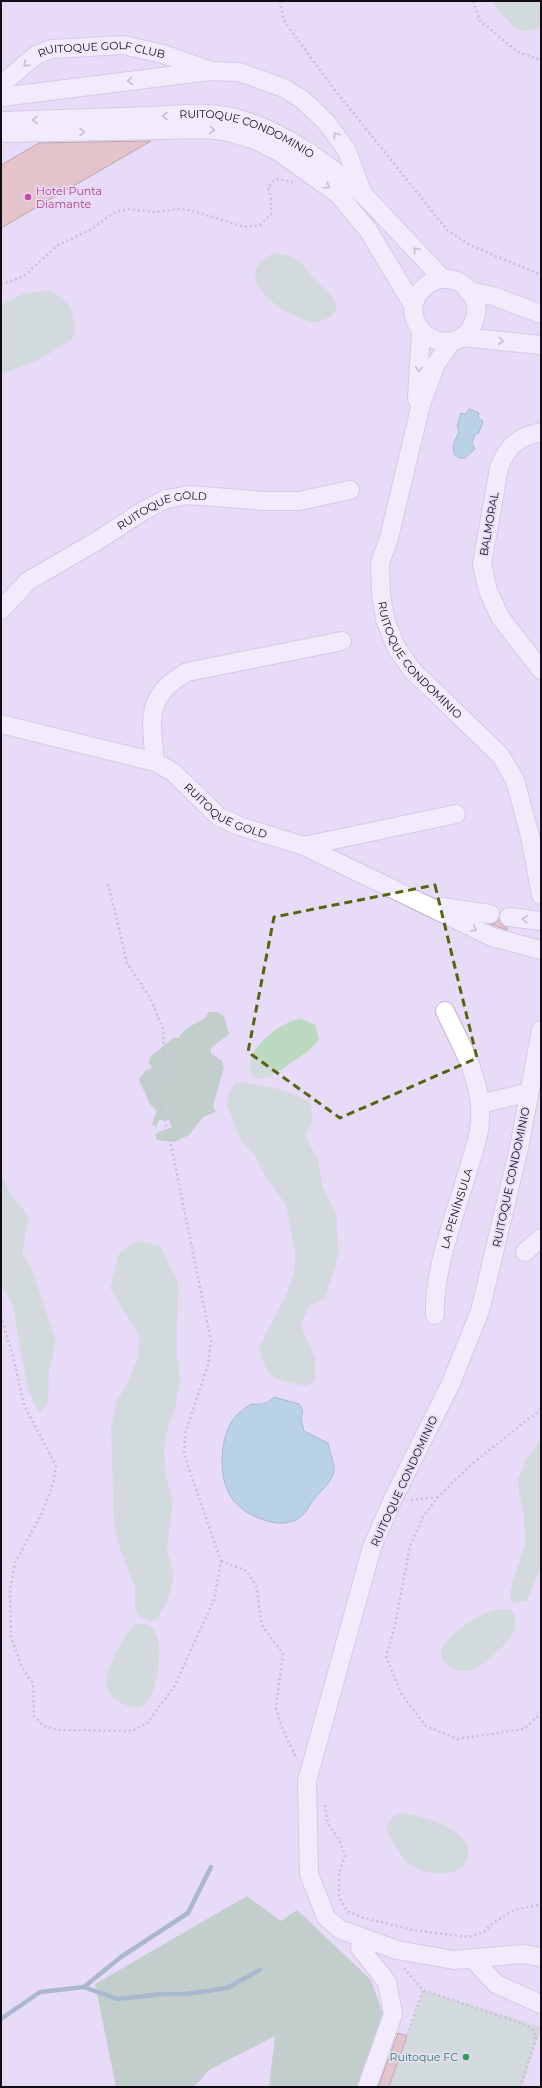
<svg xmlns="http://www.w3.org/2000/svg" width="542" height="2088" font-family="Montserrat,sans-serif">
<rect width="100%" height="100%" fill="#e8dbf8"/>
<g fill="#bad9be">
<path d="M492,1H541V26C517,42 505,17 492,1Z"/>
<path d="M274,253C281,255 289,255 295,259C305,264 308,273 316,280C326,289 348,307 328,318C323,320 318,323 313,322C285,318 224,275 274,253Z"/>
<path d="M50,290L68,304L73,314L75,328L72,339L39,360L1,374V305L25,293Z"/>
<path d="M301,1019L315,1025L319,1039L310,1050L270,1077L259,1079L253,1077C238,1053 280,1021 301,1019Z"/>
<path d="M236,1081C262,1087 289,1087 310,1103L313,1119L305,1136L318,1159L323,1188L337,1216L338,1258L325,1298L309,1306L301,1326L315,1358V1380L308,1386C277,1381 266,1380 259,1347L285,1297L294,1273L295,1253L286,1205L263,1173L255,1156L240,1139L227,1104L230,1091Z"/>
<path d="M1,1171L9,1192L29,1217L22,1253L32,1269L56,1341L49,1373L48,1402L39,1413L28,1390L12,1302L1,1286Z"/>
<path d="M137,1240L160,1246L178,1283L177,1358L180,1377L176,1405L167,1430L164,1454L166,1477L173,1503L167,1549L174,1575L169,1598L159,1616L152,1621L139,1617L135,1605V1587L119,1545L114,1525L111,1426L117,1401L129,1381L138,1356L139,1336L110,1288L118,1255Z"/>
<path d="M541,1439V1566L527,1601L511,1603L510,1590L525,1544L524,1513L519,1495L518,1479L527,1458Z"/>
<path d="M497,1609H509L515,1614C518,1636 502,1648 487,1660C482,1664 475,1670 468,1671C455,1673 442,1666 441,1652C446,1634 480,1614 497,1609Z"/>
<path d="M135,1624C141,1624 147,1623 152,1628C166,1641 159,1698 141,1707C135,1709 128,1706 123,1704C115,1700 108,1693 106,1684C104,1671 125,1634 135,1624Z"/>
<path d="M401,1813C421,1815 471,1829 468,1855C467,1859 466,1863 463,1866C448,1879 422,1874 408,1863C401,1857 388,1836 386,1827L393,1816Z"/>
<path d="M423,1990L541,2027L522,2087H390Z"/>
</g>
<g fill="#92bf98">
<path d="M209,1012H217L224,1016L229,1034L211,1048V1053L222,1061L224,1067L213,1106L216,1112L203,1117L189,1135L174,1142L157,1140L155,1134L172,1127L169,1120H159L156,1127L152,1124L157,1111L150,1104L139,1080L145,1071L152,1068L149,1063L150,1057L173,1038H179C186,1022 202,1026 209,1012Z"/>
<path d="M247,1896L281,1921L297,1910L371,1980L385,2020L359,2087H269L275,2036L209,2070L194,2087H116L95,1984Z"/>
</g>
<g fill="#82c7d5" stroke="#608f9c">
<path d="M469,409L479,413L478,418L483,421L479,433L475,434L472,443L475,449L465,458H459L454,454L453,445L459,432L457,426L461,413L466,414Z"/>
<path d="M274,1397L299,1404L303,1410L301,1419L304,1431L328,1443C329,1451 333,1459 334,1466C336,1479 321,1490 314,1499C309,1506 306,1513 299,1518C289,1525 275,1524 264,1520C253,1516 242,1511 234,1501C218,1482 219,1444 231,1423C235,1415 244,1409 251,1404C261,1405 267,1404 274,1397Z"/>
</g>
<g fill="none" stroke-linecap="round" stroke-linejoin="round">
<g stroke="#608f9c" stroke-width="4.5">
<path d="M84,1987L121,1957L188,1913L211,1867"/>
<path d="M1,2019L40,1992L84,1987L117,1999L163,1994H187L227,1988L260,1970"/>
</g>
</g>
<g fill="#dfa793" stroke="#82655b">
<path d="M151,141L1,228V165L39,143Z"/>
<path d="M499,919L502,925L507,927V930L490,924H494Z"/>
<path d="M398,2033L407,2036L389,2087H378Z"/>
</g>
<g fill="none" stroke-linecap="round" stroke-linejoin="round">
<g stroke="#c1b4d0" stroke-width="20">
<g id="minor">
<path id="s1" d="M1,85L36,55L51,49L123,45L163,54L208,70"/>
<path d="M1,97L210,71L239,72L284,88L303,100L328,124L347,151L363,194"/>
<path id="s2" d="M1,121C51,119 100,118 150,116C177,115 205,111 231,117C282,129 325,162 364,195L443,279"/>
<path d="M1,133L210,129L229,132L253,139L279,152L338,194L368,230L413,305C412,348 469,356 476,314C477,308 476,302 473,297C469,292 466,286 461,283C440,272 420,284 413,305"/>
<path d="M468,291L493,296L541,314"/>
<path d="M462,337L541,345"/>
<path id="s3" d="M452,341L436,364L421,404L389,538L380,563L381,594L385,619L396,647L412,670L500,755L515,780L530,836L541,895"/>
<path d="M417,399L421,332"/>
<path d="M541,432C518,436 507,447 499,468L482,564L488,591L500,617L541,670"/>
<path id="s4" d="M1,610L28,581L97,541L143,511L166,499L189,495L265,501H299L350,490"/>
<path id="s5" d="M1,724L155,762L173,772L218,816L239,826L304,846L492,937L541,950"/>
<path d="M155,762C151,718 145,696 187,672L342,641"/>
<path d="M304,846L456,814"/>
<path d="M441,907L490,914"/>
<path d="M509,917L541,921"/>
<path d="M541,1030L519,1148L480,1311L451,1383L392,1501L372,1547L307,1781L309,1874L326,1917L339,1929L397,1950L454,1960L523,1954L541,1957"/>
<path d="M480,1104L529,1092"/>
<path d="M525,1252L541,1238"/>
<path id="s6" d="M435,1315C433,1269 457,1210 470,1164C476,1144 482,1126 480,1105C477,1071 459,1041 445,1011"/>
<path d="M362,1938L360,1948L387,1982L393,2014L367,2087"/>
<path d="M473,1959L496,1984L541,2004"/>
</g>
</g>
<g stroke="#a69cb3" stroke-width="2.5" stroke-dasharray="2 3" stroke-linecap="butt">
<path d="M280,1L284,21L335,90L447,230L470,245L541,275"/>
<path d="M473,1L480,21L518,52L541,60"/>
<path d="M1,285L24,276L58,245L90,230L115,212L128,209L153,212L180,209L193,211L244,227L260,225L271,214V198L268,187L276,179L293,182"/>
<path d="M1,1316L13,1356L24,1405L56,1466L53,1484L42,1513L15,1563L10,1590L11,1637L22,1667L33,1684L34,1716L44,1726L58,1730L132,1731L147,1723L174,1687L214,1600L221,1561L184,1454L185,1434L208,1365L211,1341L169,1135L156,1090L164,1058L163,1028L149,996L127,963L108,883"/>
<path d="M541,1409L473,1463L438,1497L423,1517L410,1546L395,1625L386,1657L402,1695L426,1726L458,1739L524,1729L541,1713"/>
<path d="M411,1500L438,1497"/>
<path d="M221,1561L247,1571L257,1588L260,1614L263,1627L283,1654L276,1708L282,1728L297,1759"/>
<path d="M325,1805L328,1824L339,1839L345,1856L339,1873V1897L347,1911L361,1917L413,1930L468,1937L484,1932L493,1923L514,1910L541,1904"/>
<path d="M404,1968L423,1990L527,2025L534,2031L536,2039L520,2087"/>
<path d="M389,2087L423,1990"/>
</g>
<use href="#minor" stroke="#fff" stroke-width="18"/>
</g>
<defs><path id="oneway-chevron" d="M-2-3.5L2.5 0L-2 3.5" fill="none" stroke-width="1.6" stroke-linecap="round" stroke-linejoin="round"/></defs>
<g stroke="#a09ea2">
<use href="#oneway-chevron" transform="translate(26 64) rotate(140)"/>
<use href="#oneway-chevron" transform="translate(130 81) rotate(173)"/>
<use href="#oneway-chevron" transform="translate(165 116) rotate(178)"/>
<use href="#oneway-chevron" transform="translate(35 120) rotate(178)"/>
<use href="#oneway-chevron" transform="translate(212 130) rotate(5)"/>
<use href="#oneway-chevron" transform="translate(82 132) rotate(-1)"/>
<use href="#oneway-chevron" transform="translate(336 135) rotate(-124)"/>
<use href="#oneway-chevron" transform="translate(327 186) rotate(35)"/>
<use href="#oneway-chevron" transform="translate(416 250) rotate(-133)"/>
<use href="#oneway-chevron" transform="translate(501 341) rotate(6)"/>
<use href="#oneway-chevron" transform="translate(419 369) rotate(94)"/>
<use href="#oneway-chevron" transform="translate(525 919) rotate(-172)"/>
<use href="#oneway-chevron" transform="translate(474 929) rotate(26)"/>
</g>
<path d="M0 0H542V2088H0ZM435,885L477,1058L340,1118L248,1052L274,917Z" fill="#e8dbf8" fill-opacity=".55" fill-rule="evenodd"/>
<path fill="none" stroke="#55650e" stroke-width="3" stroke-dasharray="8 5" stroke-linejoin="round" d="M435,885L477,1058L340,1118L248,1052L274,917Z"/>
<circle fill="#d1479c" stroke="#e8dbf8" stroke-width="1.5" cx="28" cy="197" r="4"/>
<circle fill="#2e9e5b" stroke="#e8dbf8" stroke-width="1.5" cx="466" cy="2057" r="4"/>
<g text-anchor="middle" stroke-width="3.5" stroke-linejoin="round" paint-order="stroke">
<g font-size="11" fill="#110c16" stroke="#e8dbf8">
<text dy="4" stroke="none"><textPath href="#s1" startOffset="113">RUITOQUE GOLF CLUB</textPath></text>
<text dy="4" stroke="none"><textPath href="#s2" startOffset="250">RUITOQUE CONDOMINIO</textPath></text>
<text dy="4" stroke="none"><textPath href="#s4" startOffset="193">RUITOQUE GOLD</textPath></text>
<text transform="translate(489 524) rotate(-80)" y="4">BALMORAL</text>
<text dy="4" stroke="none"><textPath href="#s3" startOffset="345">RUITOQUE CONDOMINIO</textPath></text>
<text dy="4" stroke="none"><textPath href="#s5" startOffset="246">RUITOQUE GOLD</textPath></text>
<text transform="translate(511 1177) rotate(-78)" y="4">RUITOQUE CONDOMINIO</text>
<text dy="4" stroke="none"><textPath href="#s6" startOffset="109">LA PENÍNSULA</textPath></text>
<text transform="translate(404 1481) rotate(-65)" y="4">RUITOQUE CONDOMINIO</text>
</g>
<g font-size="11" fill="#b23c85" stroke="#e8dbf8" text-anchor="start">
<text x="36" y="195">Hotel Punta<tspan x="36" dy="13">Diamante</tspan></text>
</g>
<g font-size="11" fill="#27864d" stroke="#e8dbf8" text-anchor="end">
<text x="458" y="2061">Ruitoque FC</text>
</g>
</g>
<rect width="542" height="2088" fill="none" stroke="#110c16" stroke-width="4"/>
</svg>
